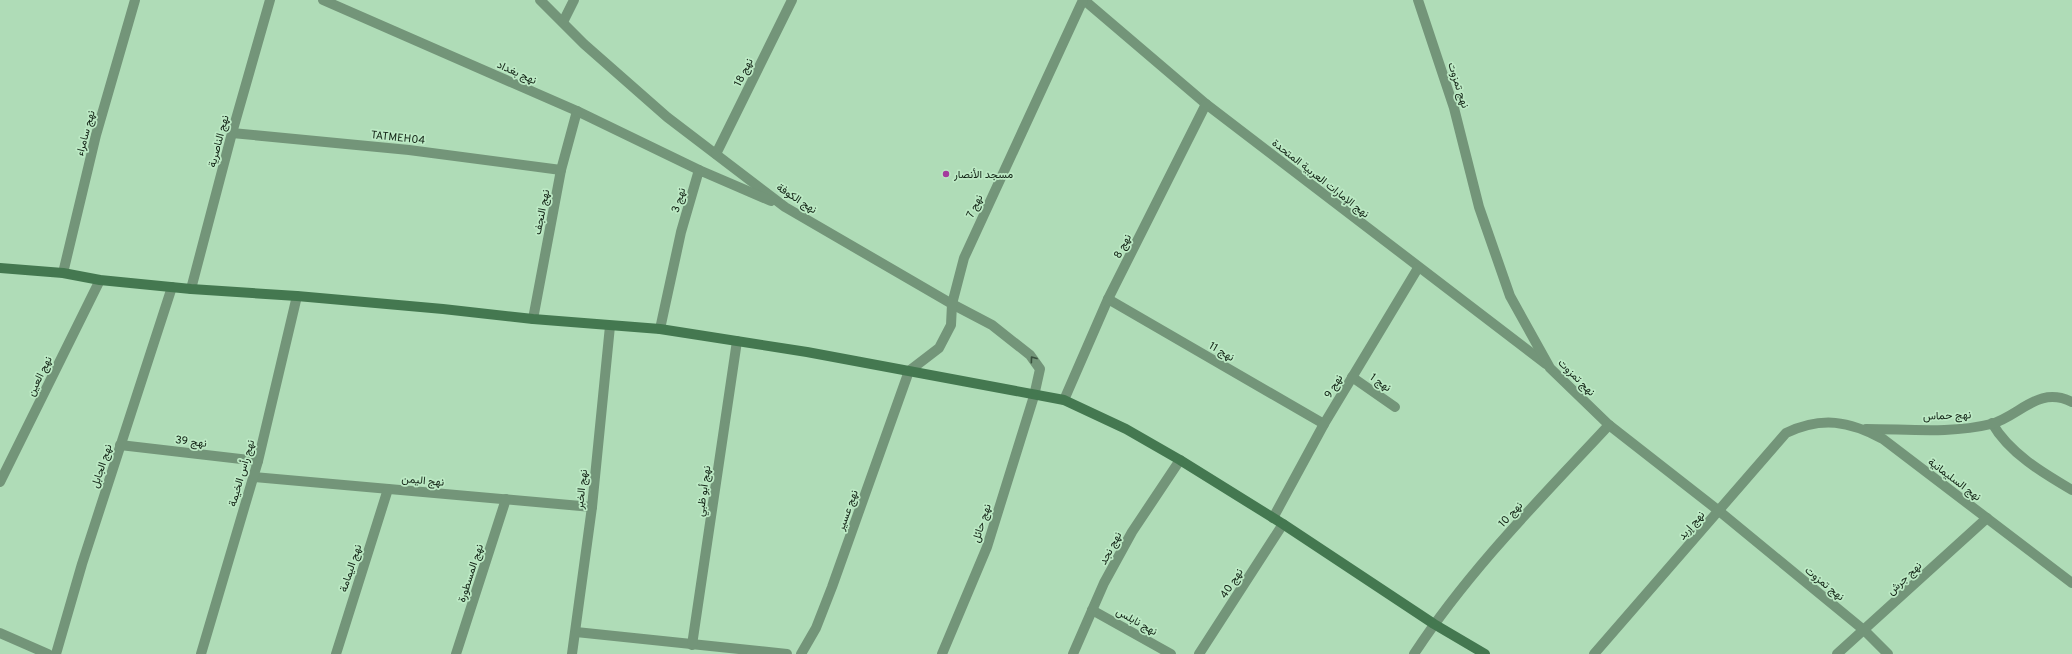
<svg xmlns="http://www.w3.org/2000/svg" width="2072" height="654" font-family="Overpass,Vazirmatn,sans-serif">
<rect width="100%" height="100%" fill="#afdcb7"/>
<g fill="none" stroke-linecap="round" stroke-linejoin="round">
<g stroke="#739579" stroke-width="10">
<path d="M323,0L577,111L699,170"/>
<path d="M540,0L584,44L667,117L785,207L952,304L992,325L1030,355L1040,369L1034,396L987,547L942,654"/>
<path d="M1084,0L1206,104L1546,364"/>
<path d="M1418,0L1454,108L1479,207L1510,296L1550,368L1609,425L1719,511L1865,631L1888,654"/>
<path d="M563,22L574,0"/>
<path d="M232,133L409,150L561,170"/>
<path d="M716,154L792,0"/>
<path d="M63,273L96,135L135,0"/>
<path d="M191,289L232,133L270,0"/>
<path d="M1108,299L1324,424"/>
<path d="M533,319L561,170L577,111"/>
<path d="M660,329L681,232L699,170L771,201"/>
<path d="M1352,377L1395,407"/>
<path d="M1064,400L1108,299L1206,104"/>
<path d="M1992,423C2009,453 2043,473 2072,490"/>
<path d="M1866,429C1907,429 1951,434 1991,424C2020,416 2038,385 2072,402"/>
<path d="M120,445L258,461"/>
<path d="M253,477L592,507"/>
<path d="M0,482L100,280"/>
<path d="M1273,518L1324,424L1418,268"/>
<path d="M1092,610L1171,654"/>
<path d="M576,632L787,654"/>
<path d="M0,633L48,654"/>
<path d="M692,645L737,341"/>
<path d="M56,654L82,564L172,287"/>
<path d="M201,654L258,461L297,296"/>
<path d="M336,654L388,489"/>
<path d="M456,654L506,499"/>
<path d="M572,654L592,507L610,326"/>
<path d="M801,654L816,628L832,587L909,371L939,348L951,325L952,304L964,258L1083,0"/>
<path d="M1073,654L1104,583L1132,532L1180,460"/>
<path d="M1199,654L1283,524"/>
<path d="M1414,654C1469,570 1541,498 1609,425"/>
<path d="M1594,654L1786,433C1822,416 1849,421 1883,439L2072,583"/>
<path d="M1837,654L1987,518"/>
</g>
<path stroke="#447850" stroke-width="10" d="M0,268L63,273L100,280L191,289L297,296L443,309L533,319L660,329L807,352L1064,400L1126,429L1180,460L1283,524L1434,624L1485,654"/>
</g>
<defs><path id="oneway-chevron" d="M-2-3.5L2.5 0L-2 3.5" fill="none" stroke-width="1.6" stroke-linecap="round" stroke-linejoin="round"/></defs>
<use stroke="#39513e" href="#oneway-chevron" transform="translate(1033 359) rotate(-126)"/>
<circle fill="#a43b9d" stroke="#bce9c4" stroke-width="1.5" cx="946" cy="174" r="4"/>
<g text-anchor="middle" stroke-width="3.5" stroke-linejoin="round" paint-order="stroke">
<g font-size="11" fill="#132416" stroke="#bce9c4">
<text transform="translate(517 72) rotate(24)" y="4">نهج بغداد</text>
<text transform="translate(743 72) rotate(-64)" y="4">نهج 18</text>
<text transform="translate(1459 85) rotate(72)" y="4">نهج تمزوت</text>
<text transform="translate(85 133) rotate(-75)" y="4">نهج سامراء</text>
<text transform="translate(398 137) rotate(6)" y="4">TATMEH04</text>
<text transform="translate(218 141) rotate(-75)" y="4">نهج الناصرية</text>
<text transform="translate(1321 178) rotate(38)" y="4">نهج الإمارات العربية المتحدة</text>
<text transform="translate(797 198) rotate(33)" y="4">نهج الكوفة</text>
<text transform="translate(678 200) rotate(-74)" y="4">نهج 3</text>
<text transform="translate(974 206) rotate(-65)" y="4">نهج 7</text>
<text transform="translate(541 212) rotate(-79)" y="4">نهج النجف</text>
<text transform="translate(1122 246) rotate(-63)" y="4">نهج 8</text>
<text transform="translate(1222 351) rotate(30)" y="4">نهج 11</text>
<text transform="translate(39 376) rotate(-64)" y="4">نهج العين</text>
<text transform="translate(1577 377) rotate(45)" y="4">نهج تمزوت</text>
<text transform="translate(1381 382) rotate(35)" y="4">نهج 1</text>
<text transform="translate(1333 386) rotate(-59)" y="4">نهج 9</text>
<text transform="translate(1947 415) rotate(-2)" y="4">نهج حماس</text>
<text transform="translate(191 441) rotate(7)" y="4">نهج 39</text>
<text transform="translate(101 466) rotate(-72)" y="4">نهج الجابل</text>
<text transform="translate(241 473) rotate(-74)" y="4">نهج رأس الخيمة</text>
<text transform="translate(1955 479) rotate(37)" y="4">نهج السليمانية</text>
<text transform="translate(423 480) rotate(5)" y="4">نهج اليمن</text>
<text transform="translate(581 489) rotate(-84)" y="4">نهج الخبر</text>
<text transform="translate(703 491) rotate(-82)" y="4">نهج أبو ظبي</text>
<text transform="translate(847 510) rotate(-70)" y="4">نهج عسير</text>
<text transform="translate(1510 514) rotate(-48)" y="4">نهج 10</text>
<text transform="translate(981 523) rotate(-72)" y="4">نهج حائل</text>
<text transform="translate(1691 525) rotate(-49)" y="4">نهج إربد</text>
<text transform="translate(1110 548) rotate(-62)" y="4">نهج نجد</text>
<text transform="translate(350 568) rotate(-72)" y="4">نهج اليمامة</text>
<text transform="translate(470 573) rotate(-72)" y="4">نهج المسطورة</text>
<text transform="translate(1904 578) rotate(-43)" y="4">نهج جرش</text>
<text transform="translate(1231 583) rotate(-57)" y="4">نهج 40</text>
<text transform="translate(1825 583) rotate(39)" y="4">نهج تمزوت</text>
<text transform="translate(1137 621) rotate(29)" y="4">نهج نابلس</text>
</g>
<g font-size="11" fill="#132416" stroke="#bce9c4" text-anchor="start">
<text x="954" y="178">مسجد الأنصار</text>
</g>
</g>
</svg>
